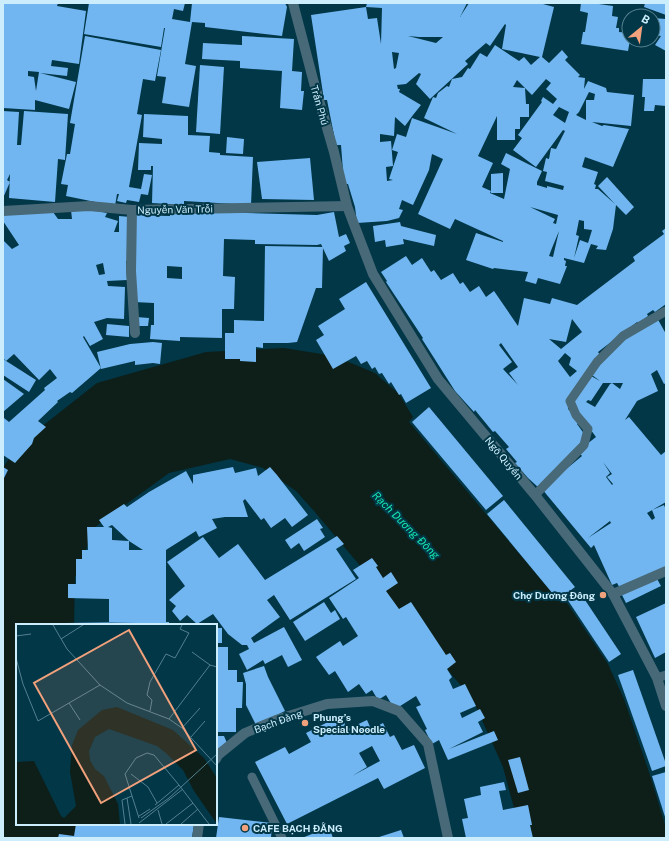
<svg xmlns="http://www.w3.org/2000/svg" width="669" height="841" font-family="'Public Sans',sans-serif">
<rect width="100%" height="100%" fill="#023748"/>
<path fill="#0d1f18" d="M284,348L334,356L375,373L399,394L413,417L409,422L558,600H565L608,664L624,699L650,775L666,828V838H522L503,767L473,700L314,511L296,491L263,468L230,459L169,473L95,527L75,577L74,625H17V824H94L93,838H3V468L17,446L97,383L206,352Z"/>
<g fill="#72b6f1" fill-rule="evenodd">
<path d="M3,3H58L57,6L86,11L79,64L52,60L51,66L68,68L67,76L40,73L76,82L69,109L35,100V110L3,108ZM28,71L39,72L36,91L34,77L28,76Z"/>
<path d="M89,3H185L183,11L174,9L172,19L190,22L192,3H285L287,7L282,36L205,27V23L192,22L185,64L196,66L189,107L162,103L166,77L157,76L165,28H164L161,47L84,34Z"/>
<path d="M367,3H467L460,17L469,3H543V4L554,7L542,57L549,63L562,50L568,57L565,60L580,75L578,77L585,78L584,89L588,81L606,88L607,92L634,95L631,126L592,122L602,126L604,125L629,129L613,167L585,157L582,167L598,172L594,184L596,185L595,189H598L615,204L598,186L607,177L634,207L626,215L616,205L613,229L606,250L596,249L598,246L591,244L584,263L564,258V260L566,261L565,266H567L560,284L538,278L536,284L525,281L528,272L494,268L493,269L466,260L476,233L503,242V241L455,219L450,229L418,214L443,159L432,154L429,170L413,205L402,200L399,209L403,210L399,218L387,221L357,223L355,207L348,184H344L341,145H336L327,100H324L311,15L366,7L368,19L377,18L381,44L382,8L366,7ZM505,24L506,25L502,49L540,57L531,65L524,57L519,61L495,45L487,57L480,53L470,69L468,68L462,77L452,79L449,87L447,86L438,93L436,98L433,97L424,118L457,134L412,118L406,137L397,134L392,150L398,152L389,179L393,180L387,181L386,167L393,166L391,141L380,142V134L394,136L395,117L405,126L413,115L421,105L399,92L400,89H398L397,85L406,84L419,73L421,74L416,84L430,99L468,64L465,61L486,43L490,46ZM408,36L419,37H443L436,43ZM392,52L399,53L396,68L394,69ZM546,79L551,83L546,89L557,99L553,104L543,97L541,101L542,102L518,135L522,138L513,150L536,167L563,130L565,131L556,149L551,148L549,159L546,158L543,171L547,172L545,181L564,186L563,190L547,186V188L537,185V182L542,171L506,153L501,164L510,169L504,199L490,193L491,191L482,187L493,163L478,156L497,116V140H515V129H520V117H529V104H526L525,88L532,95ZM517,80L525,88L513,87ZM589,92L595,94L594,100H586V120L576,115L579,112ZM559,107L569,112L565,123L553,115ZM530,207L558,215L556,224L553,223L555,219ZM579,220L584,221V229L592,230L588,243L580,240L574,258L579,236L576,235ZM559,231L553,257L549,256L552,248Z"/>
<path d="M581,3H592L613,6L612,16L618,17L616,28H619V32L629,33L630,40L628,51L581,44L583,32H585L588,13L580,11Z"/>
<path d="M645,3H666V15L644,7Z"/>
<path d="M653,18L666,19V51L655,45L661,36L653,35Z"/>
<path d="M85,36L161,50L155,81L143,79L137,114L142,115L129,187L141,189L144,174L152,175L148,195L141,194L139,202L127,200L126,203L117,201L119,194H117L115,206L66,196L68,185L61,184L67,154H70L75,124L70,123Z"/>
<path d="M242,36L294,39L292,71L302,72L301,91H304L302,110L280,108L282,71L240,68V61L202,59L203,43L242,45Z"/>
<path d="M200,65L224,67L220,134L196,132Z"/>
<path d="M643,79H666V106L655,105L654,111H644L645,97H642Z"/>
<path d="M3,111L19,112L17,145H21L24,111L68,114L65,160L58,159L55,202L9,198L10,174L7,180L10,182L3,198Z"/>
<path d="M144,114L188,116V135L210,136L209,152L220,153V155L253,157L251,205L184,201V205L152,203L153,166H151V170H138L139,143L162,144V139L143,137Z"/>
<path d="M227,137L244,139L243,154L226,153Z"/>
<path d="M310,158L314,200L262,199L257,162Z"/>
<path d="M503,173V193H491V174Z"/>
<path d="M83,208L107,213L105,217L118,221L114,232H119V216L130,217V260L126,261L127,280L107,281L108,286L125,287L124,319L107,318L94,322L103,339L90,346L84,336L83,337L101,368L72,393L70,392L57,401L58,402L38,421L46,427L34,438L32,444L15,463L3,455V419L4,418L9,422L45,390L44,388L57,378L50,369L39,380L14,354L6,361L3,358V240L12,249L19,245L3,221V216L18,211L32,214L35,212H53L58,219H72L71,210ZM103,263L105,274L99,275L96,265Z"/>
<path d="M170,211L317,215L334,212L339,237L346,234L350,243L344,246L346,251L329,261L321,244L317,245L255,244V240L224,239L223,276L235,277L234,309H222V338L180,337V341L150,339L151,325H154V303L134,302V215L170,216ZM167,266L182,267V279L167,278Z"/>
<path d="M400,222L401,226L436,235L434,246L403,239L404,244L386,247L385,240L375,242L373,226Z"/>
<path d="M666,228V304L655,312L653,310L647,314L648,316L639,323L637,322L598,352L600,355L571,396L568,409L580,421L577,424L585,435L580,446L539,488L528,478L515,463L517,462L506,449L509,447L495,431L493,432L475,410L474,412L455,391L422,339L423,338L386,282L387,281L381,272L406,256L412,265L422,258L431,272L434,270L441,280L453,273L460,284L463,282L470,292L479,286L486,297L494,291L518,326L524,298L550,304L552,298L577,305L635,261L633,257L664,234L662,231ZM572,319L582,332L561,349L549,339L566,342ZM501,343L518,367L509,373L518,385L503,369L512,362L499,345ZM565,353L571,358L569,365L577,371L570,377L558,361Z"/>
<path d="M265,246L323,247L322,288H316L297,342L288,343H263V348L256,347V362L240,361V359H225V333H234V320L264,321Z"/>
<path d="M366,282L431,388L406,403L401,394L399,395L391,382L389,384L382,373L379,374L375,367L372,369L367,361L361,364L356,356L333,369L316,340L324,335L318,326L345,309L339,299Z"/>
<path d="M656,316L666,334V383L664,384L657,370L651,374L658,391L637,401L625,420L629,417L661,455L666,451V502L647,513L652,520L655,518L652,510L664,505L666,510V570L621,590L617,583L612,585L594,545L591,548L542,489L582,456L578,451L596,437L572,404L591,376L600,381L592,375L610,351ZM603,383H612L610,384L595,407L586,402L588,400L591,401ZM612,383H623L620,389ZM603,462L612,474L607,477L613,484L612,485L606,477L610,473ZM610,521L611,523L588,538Z"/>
<path d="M136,317L149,318L148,326H136Z"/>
<path d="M107,324L129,326V337L106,335Z"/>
<path d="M153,342L162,343L160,364L153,363L135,365V361L101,369L97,352L130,344Z"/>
<path d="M3,359L36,380L29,392L3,375Z"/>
<path d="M3,379L24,394L3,412Z"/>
<path d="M429,407L503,496L486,510L412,422Z"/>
<path d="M3,467L8,470L3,480Z"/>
<path d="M233,467L235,473L256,468L258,476L270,467L277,475L308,515L292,527L285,518L271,528L264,518L261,520L245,499L243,501L248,517H225L212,519L217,528L199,537L196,531L169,548L166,550V622H169V625H66V623L136,622H109V599L68,598V584H76V559H82V550H88L87,527H104L99,520L124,504L127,507L149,492L186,471L193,484V475ZM112,525L129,541L112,540V528L108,527ZM129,541L143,550H129Z"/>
<path d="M504,500L575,587L558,600L487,514Z"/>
<path d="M317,519L323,528L320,529L325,537L304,551L299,543L291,549L285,540Z"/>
<path d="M337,536L344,544L336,549L356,579L290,620L267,584L274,595L267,600L280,617L251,638L254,643L284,627L302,660L288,667L282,655L265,664L263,660L247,670L239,654L249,649L247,645H242L228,634L213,614L197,624L187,615L180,621L172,611L176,606L169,600L185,586L167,562L203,537L219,558L238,544L265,580Z"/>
<path d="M372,558L378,566L376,567L383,578L391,572L398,583L386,591L399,609L411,602L446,655L450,653L456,662L447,669L452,677L449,680L453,689L465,684L476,706L460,713L462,718L480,709L485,718L478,722L483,732L449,749L494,731L498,740L448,760L439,740L432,744L425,730L427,729L416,707L421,705L416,696L397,708L392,705L386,695L378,700L372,690L366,694L359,684L348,692L335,671L329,675L316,657L340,641L343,646L358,636L346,617L343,619L329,598L359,578L353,570Z"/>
<path d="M656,577L661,586L626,603L621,593Z"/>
<path d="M579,591L621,654L609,662L567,599Z"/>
<path d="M324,602L331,613L335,610L340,619L305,641L293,622Z"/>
<path d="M666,603V652L655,658L636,617Z"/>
<rect x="216" y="628" width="6" height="15"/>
<path d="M216,647H228V670H237V682H243L242,708H236V732H216Z"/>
<path d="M264,666L268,677L285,711L256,725L246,705V684L243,673Z"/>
<path d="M633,670L666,764V766L652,771L618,675Z"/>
<path d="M340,716L348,729L367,720L371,729L383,723L390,737L394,735L402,750L414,745L425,768L384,789L378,778L287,824L255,762L285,747L289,754L311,742L306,733ZM372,746L380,761L352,776L367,767L359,753Z"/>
<path d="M216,736H224L227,743L216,755Z"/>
<path d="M520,757L529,790L518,793L508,760Z"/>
<path d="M666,772V820L652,776Z"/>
<path d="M504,782L506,790L499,791L503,810L528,805L532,825H530L533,838H466L462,819L468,818L464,799L481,795L480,787Z"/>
<path d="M219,817L272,823L271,838H216Z"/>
<path d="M76,824L87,826V824H194L192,838H58L59,834L74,836Z"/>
<path d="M329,827L333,838H302Z"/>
<path d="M401,830L404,838H376Z"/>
</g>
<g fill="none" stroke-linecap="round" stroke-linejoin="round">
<g stroke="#486977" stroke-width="9">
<path d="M535,495L584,445L588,429L576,415L570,401L597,362L623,336L666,311"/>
<path d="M657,678L666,675"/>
<path d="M252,777L282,838"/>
</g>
<g stroke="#486977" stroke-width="10">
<path d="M132,210L131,271L135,333"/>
<path d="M3,211L89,206L132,210L347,206"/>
<path d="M613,594L666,571"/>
<path d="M216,759L218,755L245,733L276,720L327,704L373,701L399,711L428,744L448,838"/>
<path d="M197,838L199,824"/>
</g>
<path stroke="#486977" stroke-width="10" d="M293,3L314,83L334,152L347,206L373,274L438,379L535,495L613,594L657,678L666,706"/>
</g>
<g fill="#f1a17b" stroke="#023748" stroke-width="1.5">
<circle cx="603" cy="595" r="4"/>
<circle cx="305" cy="723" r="4"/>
<circle cx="245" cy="828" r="4"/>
</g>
<g text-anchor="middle" stroke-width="4" stroke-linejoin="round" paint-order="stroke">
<g font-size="10" fill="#ccedfb" stroke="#023748">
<text transform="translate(320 105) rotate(74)" y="4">Trần Phú</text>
<text transform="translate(175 209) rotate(-1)" y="4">Nguyễn Văn Trỗi</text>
<text transform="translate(504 458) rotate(50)" y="4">Ngô Quyền</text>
<text transform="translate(278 721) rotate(-20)" y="4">Bạch Đằng</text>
</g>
<g font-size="10" font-weight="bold" fill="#ccedfb" stroke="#023748" text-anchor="start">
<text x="595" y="599" text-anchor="end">Chợ Dương Đông</text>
<text x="313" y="721">Phung’s<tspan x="313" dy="12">Special Noodle</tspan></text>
<text x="253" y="832">CAFE BẠCH ĐẰNG</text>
</g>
<g font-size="11" font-style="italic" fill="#17e7ad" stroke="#023748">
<text transform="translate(406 525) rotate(45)" y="4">Rạch Dương Đông</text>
</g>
</g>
<g transform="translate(16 624)">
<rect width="201" height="201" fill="#023748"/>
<path d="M101,83L157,106L188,134L201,154V200L178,167L167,146L150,129L141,122L93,105L79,113L73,127L74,136L79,145L88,152L102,180L104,200H0V138L18,137L45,192L48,194L60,182L54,148L56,121L62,106L86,86Z" fill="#0d1f18"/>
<path fill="none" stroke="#538090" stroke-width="1" d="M37,1L51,25L84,61L111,79L153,95L166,104L201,142M0,12L15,10M45,15L67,1M176,28L194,41L201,43M0,34L7,60L22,97L84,61M53,79L64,96M134,87L136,76L131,71L134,58L150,30L159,34L173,9L164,5L166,1M153,95L194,41M166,104L184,84M175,113L189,97M115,150L132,163L141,179M111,174L115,200M139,181L163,161M142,186L146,200M123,192L134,185M123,194L109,150L120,134L131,129L138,131L163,161L193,200M125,194L153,174L201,130M123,199L167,165M109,200L106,176L116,172M150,200L177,179M165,200L182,185"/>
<path fill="#f1a17b" fill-opacity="0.15" stroke="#f1a17b" stroke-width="2" d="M113,6L180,126L85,179L18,59Z"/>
<rect width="201" height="201" fill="none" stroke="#ccedfb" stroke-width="2"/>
</g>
<rect width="669" height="841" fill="none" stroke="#ccedfb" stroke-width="8"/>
<g transform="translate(641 28) rotate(29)"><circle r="19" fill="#023748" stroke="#538090"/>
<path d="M0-3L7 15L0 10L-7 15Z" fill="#f1a17b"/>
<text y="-6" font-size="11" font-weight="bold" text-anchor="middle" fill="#ccedfb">B</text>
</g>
</svg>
